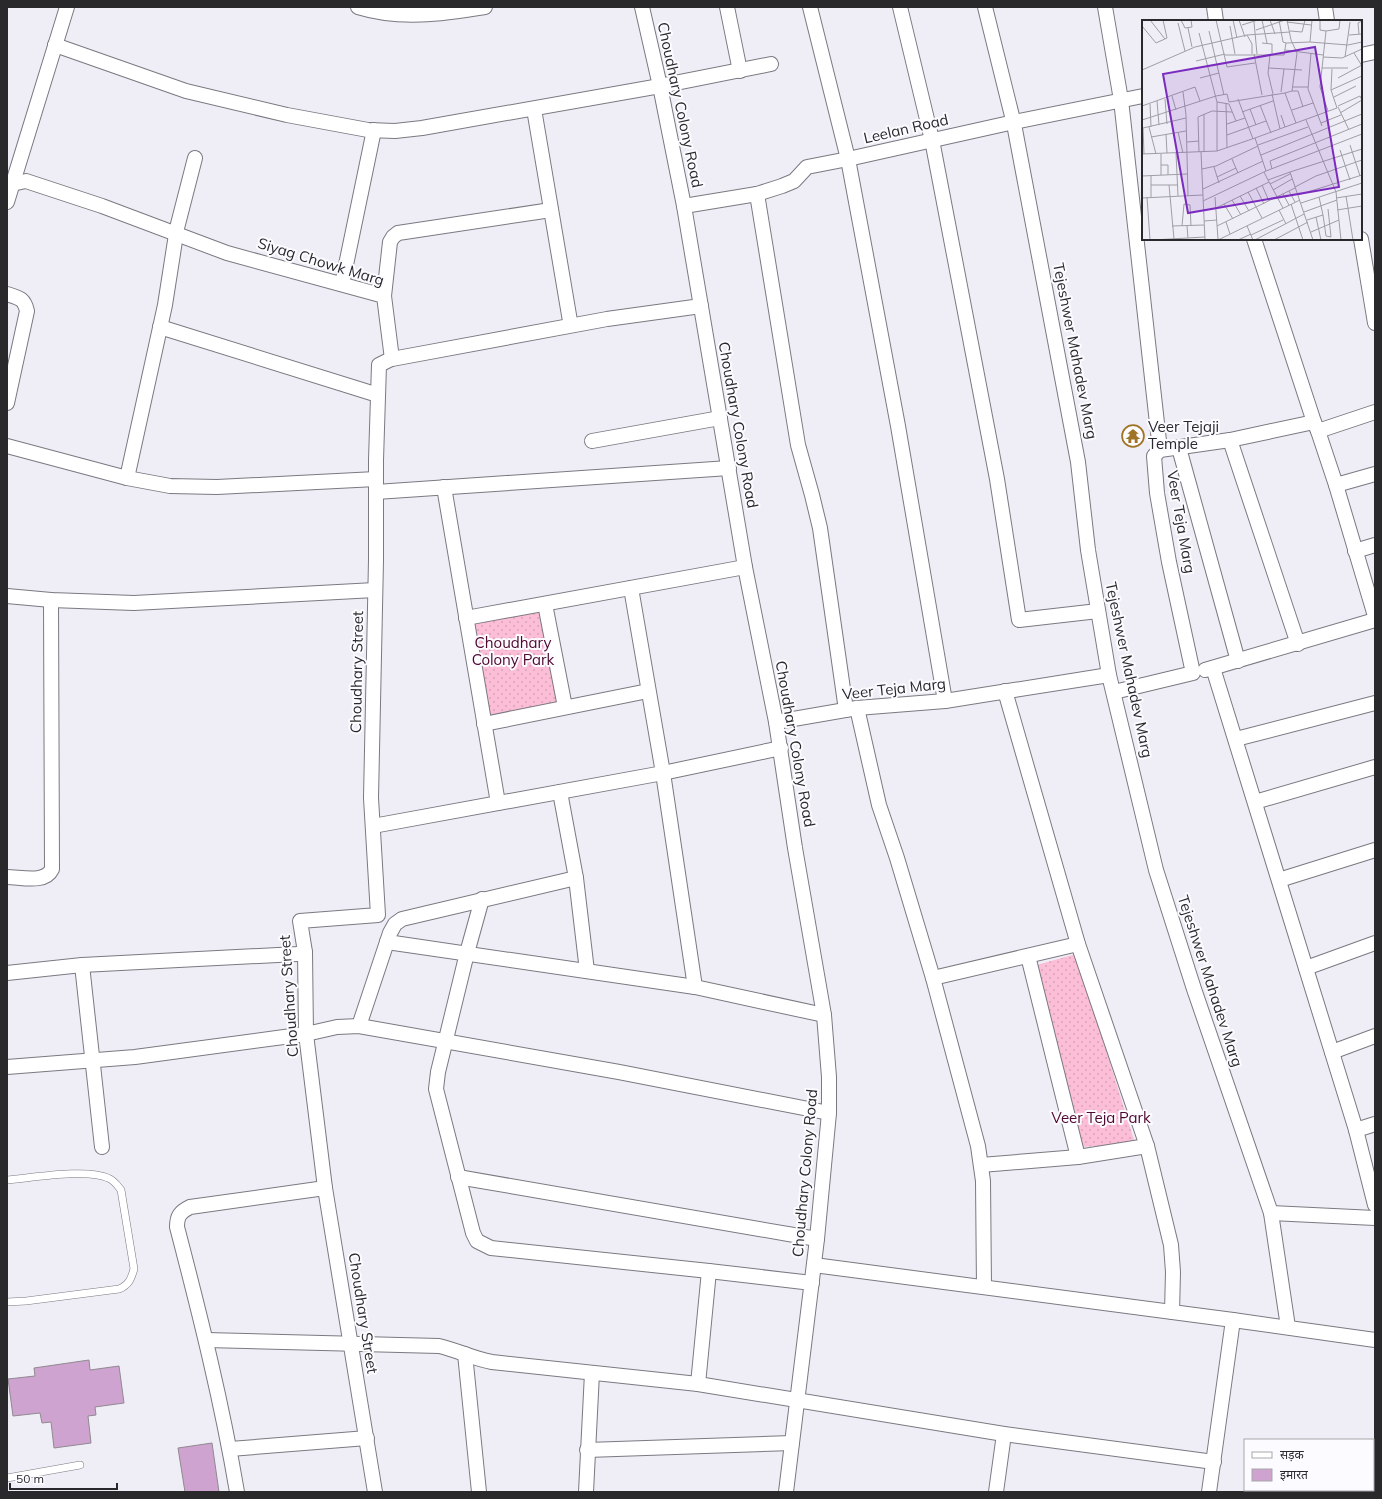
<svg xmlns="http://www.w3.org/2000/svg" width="1382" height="1499" font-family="Mulish,'Noto Sans Devanagari',sans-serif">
<defs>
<pattern id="grass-dots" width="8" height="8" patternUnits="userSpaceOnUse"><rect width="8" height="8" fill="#fcbed6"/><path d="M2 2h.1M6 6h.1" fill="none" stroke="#d8a3b8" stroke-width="1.8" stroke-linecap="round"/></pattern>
</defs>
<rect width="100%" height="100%" fill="#efedf6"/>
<g fill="url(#grass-dots)">
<path d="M543,608L557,704L491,718L471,623Z"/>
<path d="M1076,954L1135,1143L1082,1147L1033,966Z"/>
</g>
<g fill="#cea3cf" stroke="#908a90">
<path d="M89,1360L90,1370L119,1366L124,1403L95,1407L96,1415L88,1416L91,1443L54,1448L51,1422L42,1423L40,1413L13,1416L8,1379L35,1376L34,1368Z"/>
<path d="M212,1443L219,1492H185L178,1448Z"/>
</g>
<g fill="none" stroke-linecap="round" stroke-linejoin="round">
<g stroke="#7b7981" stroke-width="8">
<g id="lane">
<path d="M7,1180C31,1178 88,1168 108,1178C114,1180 117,1185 121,1190L134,1269C131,1279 129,1285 119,1289L26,1301L7,1302"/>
<path d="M7,1478L80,1465"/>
</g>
</g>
<g stroke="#7b7981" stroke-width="16">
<g id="street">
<path d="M358,7C400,20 442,14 485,7"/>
<path d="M642,7L660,86L684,206L745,567L776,722L795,848L824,1015L829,1077V1113L817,1239L786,1492"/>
<path d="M727,7L740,71"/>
<path d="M810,7L848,159L898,426L945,701"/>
<path d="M900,7L932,140L997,479L1019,620L1098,611"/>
<path d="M985,7L1014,124L1078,462L1088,550L1109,675L1156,870L1194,989L1271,1213L1288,1327"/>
<path d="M1105,7L1121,100L1160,450"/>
<path d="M1214,7L1216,21"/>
<path d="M1325,7L1327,21"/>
<path d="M55,45L186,91L287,115L368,130L395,131L422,128L660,86L771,64"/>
<path d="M1361,55L1375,52"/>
<path d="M534,109L570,321"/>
<path d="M7,185L26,181L102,206L227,253L384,296L392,359L607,319L701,306"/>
<path d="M757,194L798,445L812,495L820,528L846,710"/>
<path d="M7,202L67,7"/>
<path d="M684,206L757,194L782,186L794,181L807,167L848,159L1014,122L1143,96"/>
<path d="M1254,239L1314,422"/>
<path d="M1361,239L1375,323"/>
<path d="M342,284L374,130"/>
<path d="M7,294C19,298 24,298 27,311L7,403"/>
<path d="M384,296L390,242L393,237L398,233L551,210"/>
<path d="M160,327L378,395"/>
<path d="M1318,431L1336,485L1375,616"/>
<path d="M1230,440L1298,644"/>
<path d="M592,441L720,418"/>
<path d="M7,446L127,478L170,486L217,487L376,479"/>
<path d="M1179,448L1238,661"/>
<path d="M127,478L165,305L177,228L195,158"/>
<path d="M1336,485L1375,474"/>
<path d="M444,487L498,803"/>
<path d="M376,492L729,468"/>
<path d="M1355,551L1375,545"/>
<path d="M631,588L663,773L695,987"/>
<path d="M7,596L51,600L134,603L375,590"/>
<path d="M545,604L565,707"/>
<path d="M466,618L745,567"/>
<path d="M1213,668L1356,1130L1375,1205"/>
<path d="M1205,670L1375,620"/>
<path d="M1005,691L1078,944L1147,1146L1171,1245L1173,1272L1172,1312"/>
<path d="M1114,692L1193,673L1169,562L1157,493L1154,456L1160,450L1230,440L1314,422L1318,431L1375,412"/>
<path d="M857,708L879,805L897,858L933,978L978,1146L983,1181L984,1287"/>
<path d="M776,722L857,708L945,701L1109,675"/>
<path d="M484,724L648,691"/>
<path d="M1236,739L1375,703"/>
<path d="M560,792L576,878L587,971"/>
<path d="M1255,802L1375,767"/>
<path d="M373,826L663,773L781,748"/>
<path d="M7,877C21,877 45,884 52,869L51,600"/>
<path d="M1279,880L1375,850"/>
<path d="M482,899L467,953L438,1072L436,1089L473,1233L477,1241L491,1248L709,1271L812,1283"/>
<path d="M387,942L695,987L824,1015"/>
<path d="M1028,956L1078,1157"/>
<path d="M82,965L102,1147"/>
<path d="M1306,968L1375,943"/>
<path d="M7,973L82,965L297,954L305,952"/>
<path d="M933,978L1078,944"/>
<path d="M359,1026L390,933L395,924L402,919L576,878"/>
<path d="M1332,1052L1375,1036"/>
<path d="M7,1067L135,1057L306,1034L337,1027L359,1026L619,1072L829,1113"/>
<path d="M1356,1130L1375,1124"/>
<path d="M981,1165L1078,1157L1147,1146"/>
<path d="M458,1177L817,1239"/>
<path d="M1271,1213L1375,1218"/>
<path d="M814,1265L1233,1320L1375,1340"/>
<path d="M206,1340L439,1346C457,1350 474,1359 492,1362L698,1384L1004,1434L1214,1462"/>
<path d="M465,1354L479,1492"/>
<path d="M698,1384L709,1271"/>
<path d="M230,1449L367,1438"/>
<path d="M587,1450L792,1443"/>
<path d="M1373,1468H1375"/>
<path d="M237,1492C222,1403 200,1315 177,1227C177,1216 180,1212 190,1207L325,1188"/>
<path d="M375,1492L325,1188L306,1034L305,952L300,921L378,915L371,798L376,560V460L379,365L393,358"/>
<path d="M586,1492L592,1373"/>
<path d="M996,1492L1004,1434"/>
<path d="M1209,1492L1233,1320"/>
<path d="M1294,1492V1490"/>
</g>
</g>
<use href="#lane" stroke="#fff" stroke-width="7"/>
<use href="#street" stroke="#fff" stroke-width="14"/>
</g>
<defs>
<g id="temple-ring" transform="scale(1.15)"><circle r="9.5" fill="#fcfbff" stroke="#a07425" stroke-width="1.5"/><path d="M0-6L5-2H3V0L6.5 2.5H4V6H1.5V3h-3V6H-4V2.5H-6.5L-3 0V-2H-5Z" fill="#a07425"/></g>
</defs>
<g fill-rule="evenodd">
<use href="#temple-ring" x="1133" y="436"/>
</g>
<g text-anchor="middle" stroke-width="4" stroke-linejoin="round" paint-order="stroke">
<g font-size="15" fill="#29282b" stroke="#fcfbff">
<text transform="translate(680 105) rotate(78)" y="5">Choudhary Colony Road</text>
<text transform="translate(906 129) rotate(-13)" y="5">Leelan Road</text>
<text transform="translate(321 262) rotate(17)" y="5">Siyag Chowk Marg</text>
<text transform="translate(1075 351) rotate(79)" y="5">Tejeshwer Mahadev Marg</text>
<text transform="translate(738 425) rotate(80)" y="5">Choudhary Colony Road</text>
<text transform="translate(1181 522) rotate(80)" y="5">Veer Teja Marg</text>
<text transform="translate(1129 670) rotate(78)" y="5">Tejeshwer Mahadev Marg</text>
<text transform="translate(357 672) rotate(-89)" y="5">Choudhary Street</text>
<text transform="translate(894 689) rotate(-6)" y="5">Veer Teja Marg</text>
<text transform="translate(795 744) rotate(80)" y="5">Choudhary Colony Road</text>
<text transform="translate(1210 981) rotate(72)" y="5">Tejeshwer Mahadev Marg</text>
<text transform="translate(289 996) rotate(-94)" y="5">Choudhary Street</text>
<text transform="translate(805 1173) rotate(-85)" y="5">Choudhary Colony Road</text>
<text transform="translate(363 1313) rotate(81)" y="5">Choudhary Street</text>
</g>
<g font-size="15" fill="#29282b" stroke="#fcfbff" text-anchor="start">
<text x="1148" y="432">Veer Tejaji<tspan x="1148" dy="17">Temple</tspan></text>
</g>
<g font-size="15" fill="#4e072e" stroke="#fcfbff">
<text x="513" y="648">Choudhary<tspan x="513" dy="17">Colony Park</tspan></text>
<text x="1101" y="1123">Veer Teja Park</text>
</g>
</g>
<g transform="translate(1142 20)">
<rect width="220" height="220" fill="#efedf6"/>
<path fill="none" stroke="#a09ea5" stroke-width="1" d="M8,0L23,19M39,0L43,8L50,7L49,0M74,0L85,47L113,43M91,0L95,18M97,0L103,17M120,0L125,23M128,0L133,14M137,0L141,22L144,23L168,22L170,0M145,0L149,20L155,33L150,71L143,73L154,103M178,0V10L184,11M112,2L115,34M145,2L169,5M36,3L43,31M100,5L116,0M0,6L14,23L25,18L21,0M88,6L93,34M46,8L50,27M114,10L143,0M67,11L82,75M148,11L160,12L163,0M57,13L75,82V131M217,14L216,3L220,1M105,15L110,24V34M207,15L220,14M168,22L206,25L220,22M120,23L130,24V35M143,30L181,35M169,33L166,69L180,106M212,33L220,46M112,34L120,75M83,35H142L144,23M128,35L126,53L131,74M181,37L200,38L220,29M203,37L208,2M54,41L83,34M127,48L160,50M180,48H206M0,50L53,27L105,15L148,12M58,58L77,53M196,58L220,45M150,67H166M189,70L190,49M150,71H156L161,87M41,72L44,95L46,176M139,72L142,49M130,74L138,109M30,76L34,90M192,77L214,66M23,79L25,104M96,79L111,119M15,81L17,105M75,82L87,84L94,101M84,83L85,128M8,84L9,107M118,85L129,113M0,86L53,67L58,81M196,86L218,76L220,80M196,87L207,110M108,89L114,105M150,90L171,83M186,91L178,67L184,11L197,9L198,0M100,92L131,81M198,93L220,80M62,94V132M139,95L143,107M164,100L194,172L199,220M179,103L199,95M85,104L103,98M7,107L14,134M0,108V100L74,76L85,74L87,82L143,73M36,112L41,133M24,114L25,133M85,115L124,101M9,117L44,111M113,118L124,151M45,122L57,121M116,125L166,107M208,125L218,156M198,130L208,160M57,132L56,97L70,91L90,92M59,132L63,220M34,133L36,176M0,134L75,131L113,118L195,88L189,70L220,56M2,134L1,108L44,98M19,134V155M119,135L220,94M90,139L96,153M19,145H26V155M72,147L77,163M60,149L74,146L116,126M130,149L128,141L220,104M122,152L126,160L148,152L171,220M148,152L220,129M9,155V177M0,156L45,154M75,157L94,148M126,160L141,188M128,164L148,154M9,165H36M27,165L32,219M120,165L127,181M153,167L174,156L220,140M114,168L122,184M61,169L121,141M131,170L150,159M147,171L153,182M106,172L120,198M141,174L147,185M156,175L220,155M98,176L107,191M204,176L211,220M5,177L8,220M73,177L76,219M0,178L61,175M194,178L220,174M90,180L99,195M61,181L124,151L220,114M159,183L220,163M82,184L91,199M149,184L161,220M74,188L127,162M137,190L144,204M195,190L220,186M162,192L195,180M181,195L184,216L189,217L186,189M174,197L179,220M165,200L181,195L177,177M62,201L75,200M84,202L88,214M30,206L62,205M40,206L42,184L48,185L49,206M45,206L46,218M75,206L153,168M105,206L111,220M169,212L197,200M109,215L141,200M11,220L63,217M76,220L158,180M96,220L109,214M113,220L162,194M132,220L166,202"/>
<path fill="#7b2cbf" fill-opacity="0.15" stroke="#7b2cbf" stroke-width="2" d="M173,27L197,167L46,193L21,54Z"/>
<rect width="220" height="220" fill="none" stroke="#29282b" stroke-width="2"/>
</g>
<rect width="1382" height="1499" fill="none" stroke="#29282b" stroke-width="16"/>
<rect x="1244" y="1439" width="130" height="52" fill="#fcfbff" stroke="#a8a7aa"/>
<rect x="1252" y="1452" width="20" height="6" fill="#ffffff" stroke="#a8a7aa"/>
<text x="1280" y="1459" font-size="12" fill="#29282b">सड़क</text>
<rect x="1252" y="1469" width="20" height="12" fill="#cea3cf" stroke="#a8a7aa"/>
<text x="1280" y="1479" font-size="12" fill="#29282b">इमारत</text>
<path d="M10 1483v6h107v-6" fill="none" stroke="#29282b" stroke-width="2"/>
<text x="16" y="1483" font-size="12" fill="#29282b" stroke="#fcfbff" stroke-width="3" paint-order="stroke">50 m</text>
</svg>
